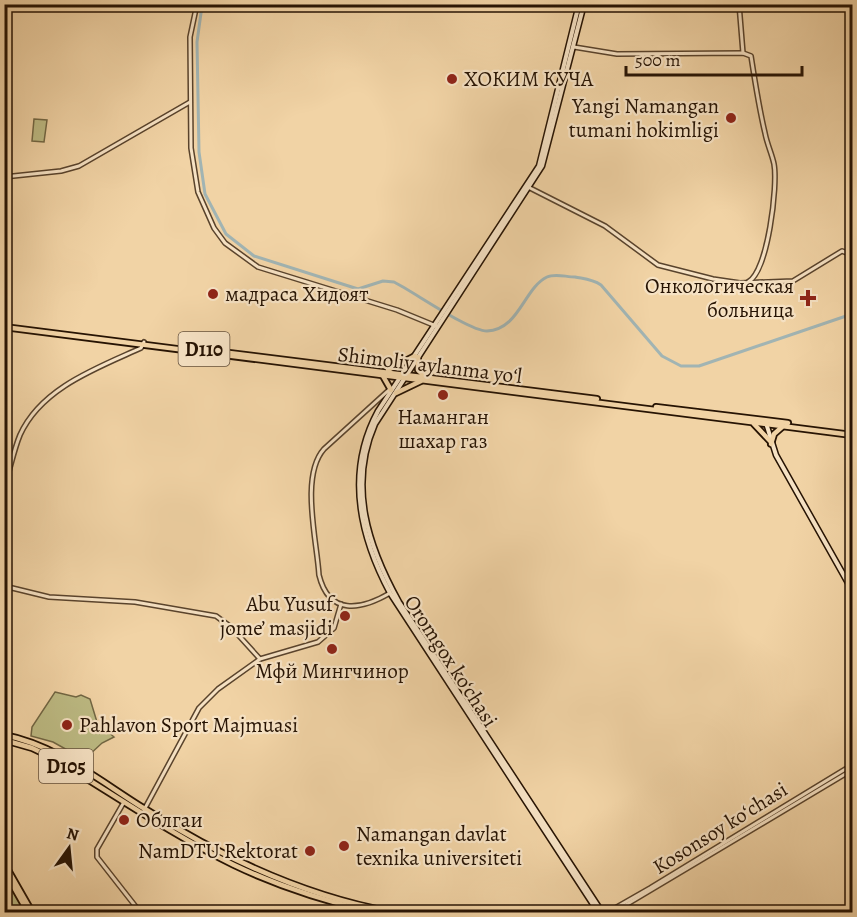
<svg xmlns="http://www.w3.org/2000/svg" width="857" height="917" font-family="Alegreya,serif">
<rect width="100%" height="100%" fill="#f1d3a5"/>
<filter id="stains"><feTurbulence type="fractalNoise" baseFrequency=".00333" numOctaves="4"/><feColorMatrix values="0 0 0 0 .2 0 0 0 0 .09 0 0 0 0 .02 0 0 0 .5 -.17"/></filter>
<radialGradient id="worn" r=".72"><stop offset=".6" stop-color="#630" stop-opacity="0"/><stop offset="1" stop-color="#630" stop-opacity=".3"/></radialGradient>
<g fill="#bdbb84" stroke="#726744" stroke-width="1.5">
<path d="M34,119L47,120L44,142L32,141Z"/>
<path d="M55,692L76,697L81,695L90,699L97,722L114,737L102,743L87,757L78,756L53,742L31,736L32,727Z"/>
<path d="M4,875L26,912H5Z"/>
</g>
<g fill="none" stroke-linecap="round" stroke-linejoin="round">
<path stroke="#a1b4b3" stroke-width="3" d="M205,4L201,13L197,42L199,152L205,194L226,234L254,256L358,289L383,281L394,282C414,292 469,331 487,331C519,330 524,288 547,277C555,273 566,277 575,277C585,279 592,279 601,285L662,356L681,366H699L852,314"/>
<g stroke="#59432c" stroke-width="6">
<g id="tertiary">
<path d="M197,4L190,37L191,148L198,192L214,228L225,243L258,267L397,310L436,326"/>
<path d="M739,4L743,53"/>
<path d="M574,47L617,54L743,53L751,56C755,82 759,108 765,133C767,144 772,154 774,164C778,185 768,272 748,282"/>
<path d="M4,177L61,171L79,166L190,102"/>
<path d="M528,187L605,226L658,265L713,279L740,283L793,281L842,251L852,255"/>
<path d="M4,488C10,471 13,452 20,435C41,388 97,368 141,348L144,342"/>
<path d="M4,586L49,597L135,602L216,616L231,627L260,659"/>
<path d="M390,593C361,610 329,616 319,575C317,541 300,476 324,449L390,389"/>
<path d="M124,802L97,849V857L140,912"/>
<path d="M144,810L199,708L218,689L260,659L318,642L334,628L341,604"/>
<path d="M601,911L615,908L650,888L852,765"/>
<path d="M614,912L852,770"/>
</g>
</g>
<g stroke="#261303" stroke-width="7">
<g id="secondary">
<path d="M579,4L539,166L378,411C345,472 359,535 390,593L598,912"/>
<path d="M584,4L542,166L375,424C348,486 368,546 399,602L602,912"/>
<path d="M766,423L776,455L852,590"/>
<path d="M618,912L621,908"/>
</g>
</g>
<g stroke="#261303" stroke-width="8">
<g id="primary">
<path d="M4,327L852,435"/>
<path d="M189,348L597,399"/>
<path d="M418,357V370L423,375"/>
<path d="M388,370L415,356"/>
<path d="M383,376L391,390"/>
<path d="M396,393L421,381"/>
<path d="M656,407L788,423"/>
<path d="M754,424L771,442"/>
<path d="M771,444L774,434L782,427"/>
<path d="M4,735C57,745 101,782 145,809C221,857 303,896 392,912"/>
<path d="M4,740L32,748L53,758C113,794 171,834 234,865C278,886 325,901 372,912"/>
<path d="M4,863L32,912"/>
<path d="M4,870L28,912"/>
<path d="M595,908V912"/>
</g>
</g>
<use href="#tertiary" stroke="#f6e2c4" stroke-width="3"/>
<use href="#secondary" stroke="#f6e2c4" stroke-width="4"/>
<use href="#primary" stroke="#f1d3a5" stroke-width="4.5"/>
</g>
<g fill="#8f2418" stroke="#f6e2c4" stroke-width="2">
<circle cx="452" cy="79" r="6"/>
<circle cx="731" cy="118" r="6"/>
<circle cx="213" cy="294" r="6"/>
<path d="M805 289h6v6h6v6h-6v6h-6v-6h-6v-6h6z"/>
<circle cx="443" cy="395" r="6"/>
<circle cx="345" cy="616" r="6"/>
<circle cx="332" cy="649" r="6"/>
<circle cx="67" cy="725" r="6"/>
<circle cx="124" cy="820" r="6"/>
<circle cx="344" cy="846" r="6"/>
<circle cx="310" cy="851" r="6"/>
</g>
<g text-anchor="middle" stroke-width="4.5" stroke-linejoin="round" paint-order="stroke">
<g fill="#f6e2c4" stroke="#64513d" stroke-width="1.5">
<rect x="178.5" y="332" width="51" height="34" rx="4.5"/>
<rect x="39" y="749" width="54" height="34" rx="4.5"/>
</g>
<g font-size="20" font-weight="bold" fill="#261303">
<text x="204" y="356">D110</text>
<text x="66" y="773">D105</text>
</g>
<g font-size="21" fill="#261303" stroke="#f6e2c4" text-anchor="start">
<text x="464" y="86">ХОКИМ КУЧА</text>
<text x="719" y="113" text-anchor="end">Yangi Namangan<tspan x="719" dy="24">tumani hokimligi</tspan></text>
<text x="794" y="293" text-anchor="end">Онкологическая<tspan x="794" dy="24">больница</tspan></text>
<text x="225" y="301">мадраса Хидоят</text>
<text x="443" y="424" text-anchor="middle">Наманган<tspan x="443" dy="24">шахар газ</tspan></text>
<text x="333" y="611" text-anchor="end">Abu Yusuf<tspan x="333" dy="24">jome’ masjidi</tspan></text>
<text x="332" y="678" text-anchor="middle">Мфй Мингчинор</text>
<text x="79" y="732">Pahlavon Sport Majmuasi</text>
<text x="136" y="827">Облгаи</text>
<text x="356" y="841">Namangan davlat<tspan x="356" dy="24">texnika universiteti</tspan></text>
<text x="298" y="858" text-anchor="end">NamDTU Rektorat</text>
</g>
<g font-size="21" fill="#261303" stroke="#f6e2c4">
<text transform="translate(430 365) rotate(7)" y="7">Shimoliy aylanma yoʻl</text>
<text transform="translate(451 661) rotate(57)" y="7">Oromgox ko‘chasi</text>
<text transform="translate(720 828) rotate(-32)" y="7">Kosonsoy koʻchasi</text>
</g>
</g>
<rect width="857" height="917" fill="none" stroke="#f1d3a5" stroke-width="24"/>
<rect x="6" y="6" width="845" height="905" fill="none" stroke="#261303" stroke-width="3"/>
<rect x="12" y="12" width="833" height="893" fill="none" stroke="#261303" stroke-width="1.5"/>
<g transform="translate(69 848) rotate(15)" stroke="#f6e2c4" stroke-width="4.5" paint-order="stroke">
<path d="M0-4.5L10 22L0 15L-10 22Z" fill="#261303"/>
<text y="-9" font-size="16" font-weight="bold" text-anchor="middle" fill="#261303">N</text>
</g>
<path d="M626 66v9h176v-9" fill="none" stroke="#261303" stroke-width="3"/>
<text x="635" y="66" font-size="18" fill="#261303" stroke="#f6e2c4" stroke-width="4.5" paint-order="stroke">500 m</text>
<rect width="100%" height="100%" filter="url(#stains)"/>
<rect width="100%" height="100%" fill="url(#worn)"/>
</svg>
